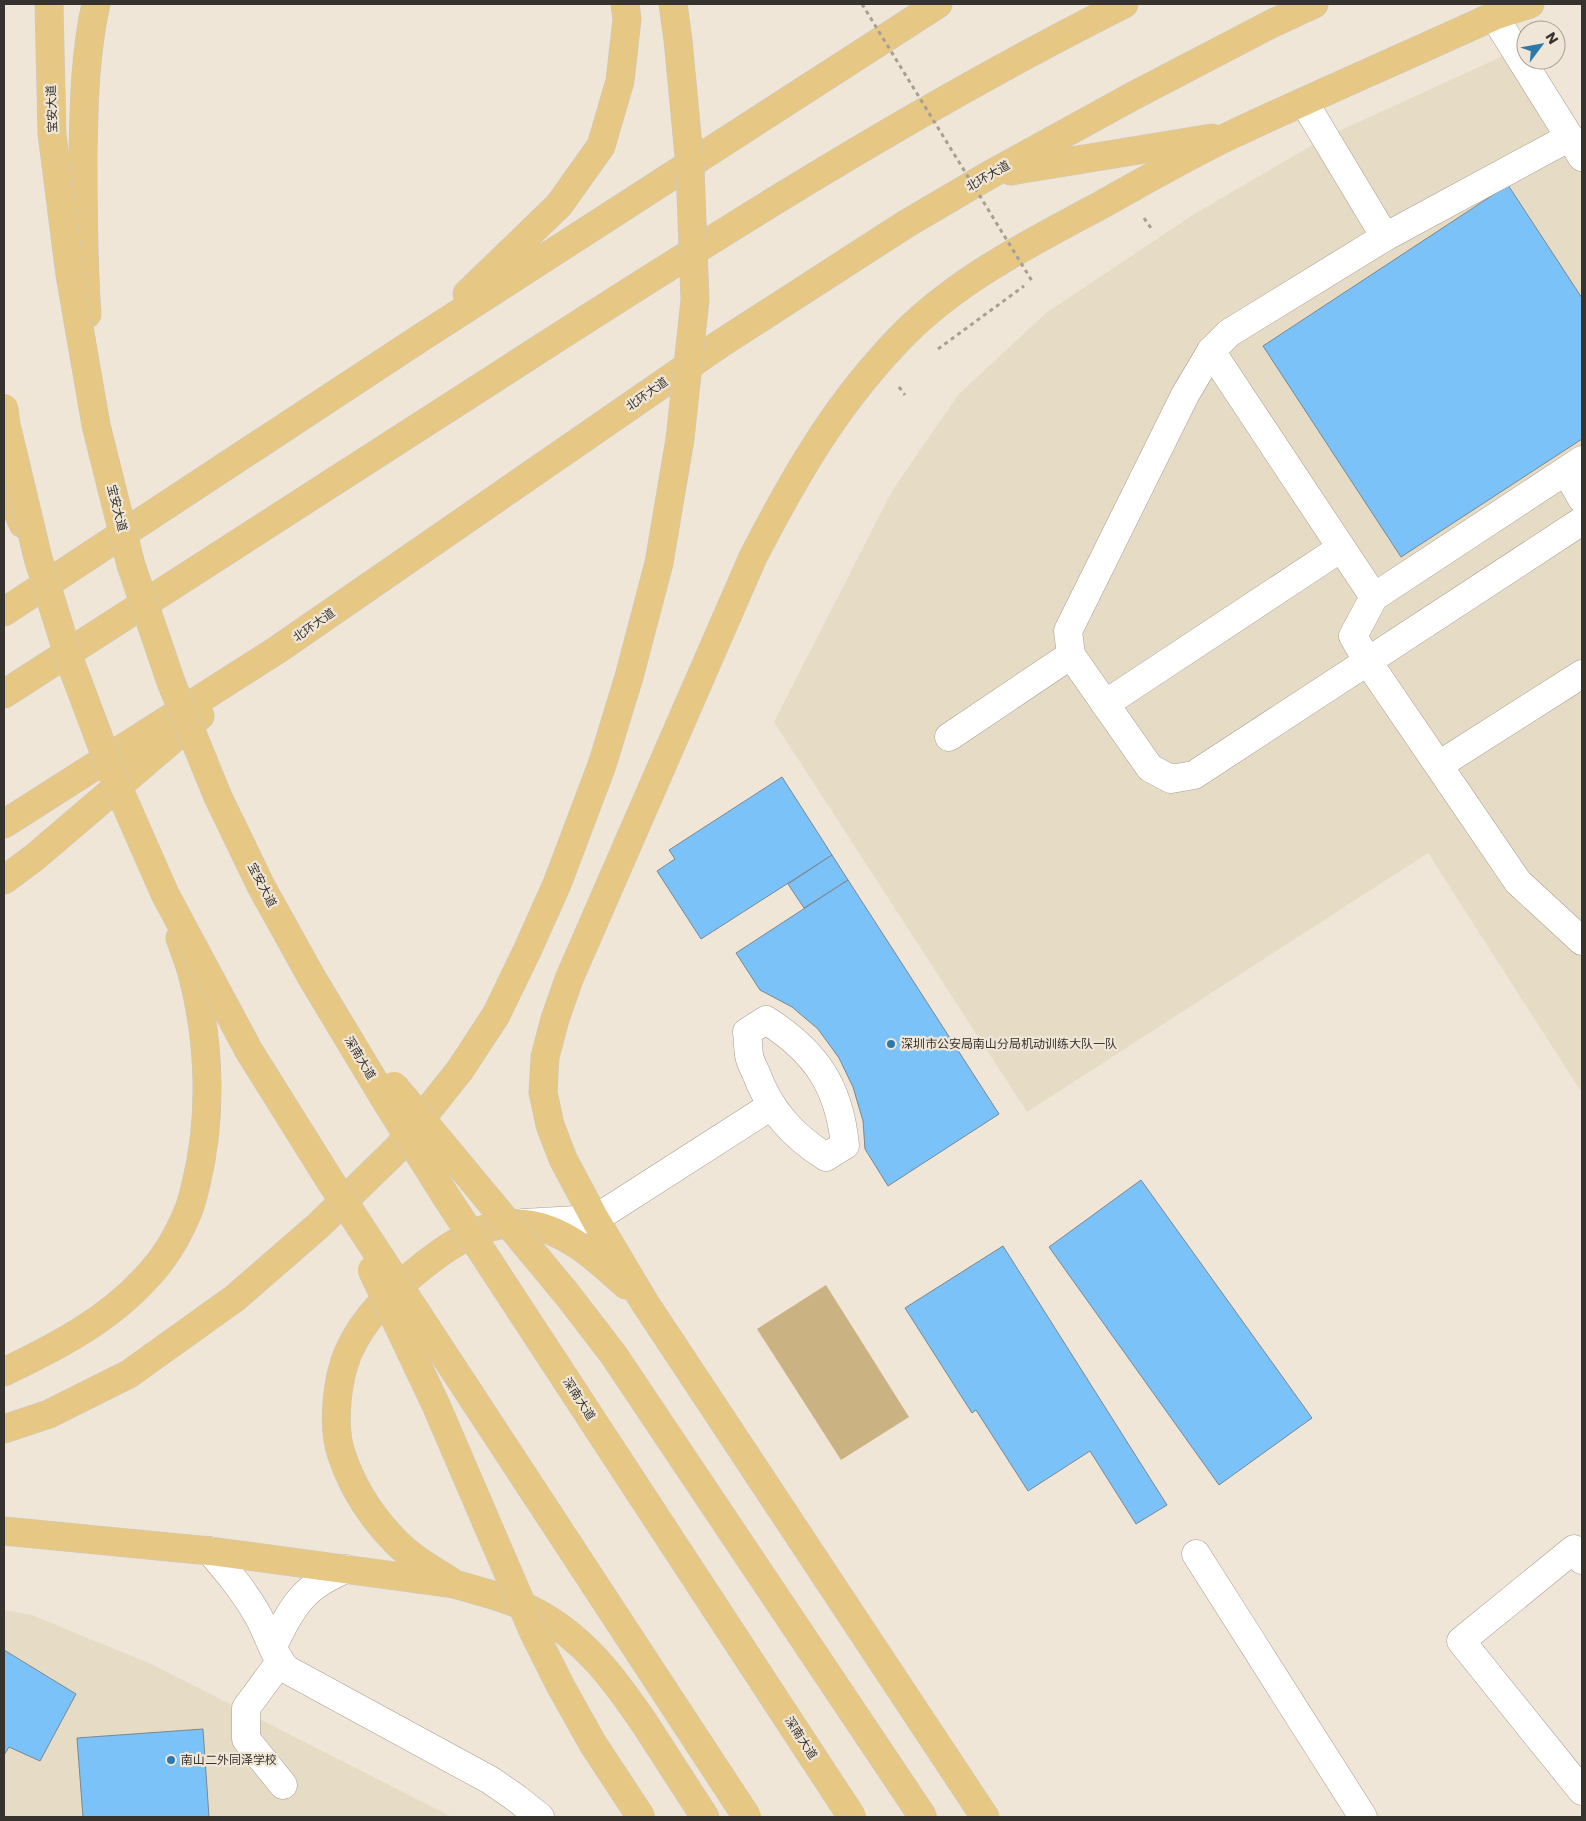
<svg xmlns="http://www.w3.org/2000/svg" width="1586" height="1821" font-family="Poppins,'Noto Sans SC',sans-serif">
<rect width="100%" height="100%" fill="#efe6d7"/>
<g fill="#e6dbc5">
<path d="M1516,50L1582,157V1093L1428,853L1027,1112L774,722L892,491L958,395L1046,313L1191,216L1326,137Z"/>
<path d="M4,1610L32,1615L151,1664L452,1817H4Z"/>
</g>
<path fill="#cbb283" d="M826,1285L909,1417L841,1460L757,1329Z"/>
<g fill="#7ac2f7" stroke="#7a8792">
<path d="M1508,185L1582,298V439L1401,557L1263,346Z"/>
<path d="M782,777L832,855L701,939L657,871L675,859L669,850Z"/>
<path d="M832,855L848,880L804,908L788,884Z"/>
<path d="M848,880L999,1114L888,1186L865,1149L863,1121L853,1087L839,1058L818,1029L792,1007L760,990L736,953Z"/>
<path d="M1141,1180L1312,1418L1219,1485L1049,1247Z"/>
<path d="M1003,1246L1167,1505L1136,1524L1090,1451L1028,1491L976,1410L972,1413L905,1308Z"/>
<path d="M4,1650L76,1694L40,1761L9,1747L4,1755Z"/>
<path d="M203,1729L209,1817H83L77,1738Z"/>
</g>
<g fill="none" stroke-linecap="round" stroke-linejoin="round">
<g stroke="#a69e90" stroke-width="29">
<g id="minor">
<path d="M1494,16L1582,157"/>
<path d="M1304,102L1385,237"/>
<path d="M1570,137L1385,237L1229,333L1211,351L1185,395L1068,631L1071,655L1150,768L1171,779L1194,775L1582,521"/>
<path d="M1211,351L1374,597"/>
<path d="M1582,460L1374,597L1353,636L1368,662L1518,882L1582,941"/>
<path d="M1566,471L1582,499"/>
<path d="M1105,704L1341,548"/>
<path d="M949,737L1071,655"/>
<path d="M1439,765L1582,674"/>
<path d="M766,1020C816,1052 839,1086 845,1145L826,1157C793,1136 770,1111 756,1073C753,1067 750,1061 749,1055C748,1048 748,1040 747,1032Z"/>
<path d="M523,1223L595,1219L771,1106"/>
<path d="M210,1551C227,1571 244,1591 257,1614C268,1632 272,1653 286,1669L490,1780L516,1798L540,1817"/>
<path d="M1196,1554L1363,1817"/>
<path d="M1582,1560L1574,1549L1461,1641L1582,1791"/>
<path d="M273,1646C293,1606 302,1587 346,1569"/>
<path d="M280,1662L246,1708V1739L283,1785"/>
</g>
</g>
<g stroke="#cbcac8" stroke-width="29">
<g id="major">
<path d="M1011,171L1212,138"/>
<path d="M467,294L559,205L601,146L620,81L627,19L625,4"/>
<path d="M87,314C83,260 83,206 83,153C84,103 85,52 96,4"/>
<path d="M4,482L23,524"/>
<path d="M4,612L422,337L938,4"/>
<path d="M4,694C180,580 356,467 532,354C725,230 919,107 1124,4"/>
<path d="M4,824L277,650L720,344L906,224L991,174L1133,96L1273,23L1314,4"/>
<path d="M4,880L35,857L200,716"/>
<path d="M4,1372C54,1348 107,1321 145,1279C164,1260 179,1234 189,1209C192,1201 194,1192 196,1184C212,1119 210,1046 194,981C191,967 185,952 180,938"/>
<path d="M4,1429L49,1414L129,1374L235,1298L319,1225L397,1149L460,1070L496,1015"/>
<path d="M4,1531L210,1551L454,1584C482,1592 512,1599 537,1613C585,1639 615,1680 645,1724C665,1755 685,1786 705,1817"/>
<path d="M449,1580C431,1569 412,1558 397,1543C372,1518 352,1487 341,1453C332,1425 337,1379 348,1353C364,1316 394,1289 424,1265C452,1243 487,1220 524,1224C565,1228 597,1259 626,1285"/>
<path d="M985,1817L645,1303L595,1219L563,1159L550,1125L543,1092L545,1057L555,1019L569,979L753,557C796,474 837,402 904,334C960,278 1032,242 1101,205C1144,181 1187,156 1231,135C1318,94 1407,56 1494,16L1530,4"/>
</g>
</g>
<g stroke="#a69f94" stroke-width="3" stroke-dasharray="4 4" stroke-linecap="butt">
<path d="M1144,218L1151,228"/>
<path d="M938,349L1024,286"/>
<path d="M899,387L905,395"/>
</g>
<use href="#minor" stroke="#fff" stroke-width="28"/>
<use href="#major" stroke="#e6c783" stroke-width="28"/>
<g stroke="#cbcac8" stroke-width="29" stroke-linecap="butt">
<g id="major-bridge">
<path d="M49,4L52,134L70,275L96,425L131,565L171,682L218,797L261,886L312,978L386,1101L445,1195L852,1817"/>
<path d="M4,408L6,424L38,558L70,661L114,778L165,894L249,1051L329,1179L747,1817"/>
<path d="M496,1015L527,951L557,884L602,765L629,677L659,563L680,439L695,300L690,167L678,40L673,4"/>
<path d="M394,1086L566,1293L613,1354L923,1817"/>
<path d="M372,1270L436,1405L534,1633L560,1685L593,1744L641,1817"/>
</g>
</g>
<path stroke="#a69f94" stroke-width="3" stroke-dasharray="4 4" stroke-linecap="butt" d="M862,4L1032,281"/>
<use href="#major-bridge" stroke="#e6c783" stroke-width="28"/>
</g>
<g fill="#2d79ac" stroke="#efe6d7" stroke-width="2">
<circle cx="891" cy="1044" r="5"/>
<circle cx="171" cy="1760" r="5"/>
</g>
<g text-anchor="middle" stroke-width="4.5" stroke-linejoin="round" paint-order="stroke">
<g font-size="12" fill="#36322d" stroke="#efe6d7">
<text transform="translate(52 109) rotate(-92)" y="4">宝安大道</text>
<text transform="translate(988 176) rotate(-30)" y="4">北环大道</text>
<text transform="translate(647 394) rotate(-35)" y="4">北环大道</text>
<text transform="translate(117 508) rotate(76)" y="4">宝安大道</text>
<text transform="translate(314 625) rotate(-35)" y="4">北环大道</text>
<text transform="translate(262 885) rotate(63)" y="4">宝安大道</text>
<text transform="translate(360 1058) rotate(59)" y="4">深南大道</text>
<text transform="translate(579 1399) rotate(57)" y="4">深南大道</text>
<text transform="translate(801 1738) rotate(57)" y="4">深南大道</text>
</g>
<g font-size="12" fill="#36322d" stroke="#efe6d7" text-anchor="start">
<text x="901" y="1048">深圳市公安局南山分局机动训练大队一队</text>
<text x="181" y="1764">南山二外同泽学校</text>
</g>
</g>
<rect width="1586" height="1821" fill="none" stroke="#36322d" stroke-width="10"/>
<g transform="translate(1541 45) rotate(58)"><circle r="24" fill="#efe6d7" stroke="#a59e93"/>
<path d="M0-4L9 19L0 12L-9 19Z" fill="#2d79ac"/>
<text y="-8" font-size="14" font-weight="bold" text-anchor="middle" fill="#36322d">N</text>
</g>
</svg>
